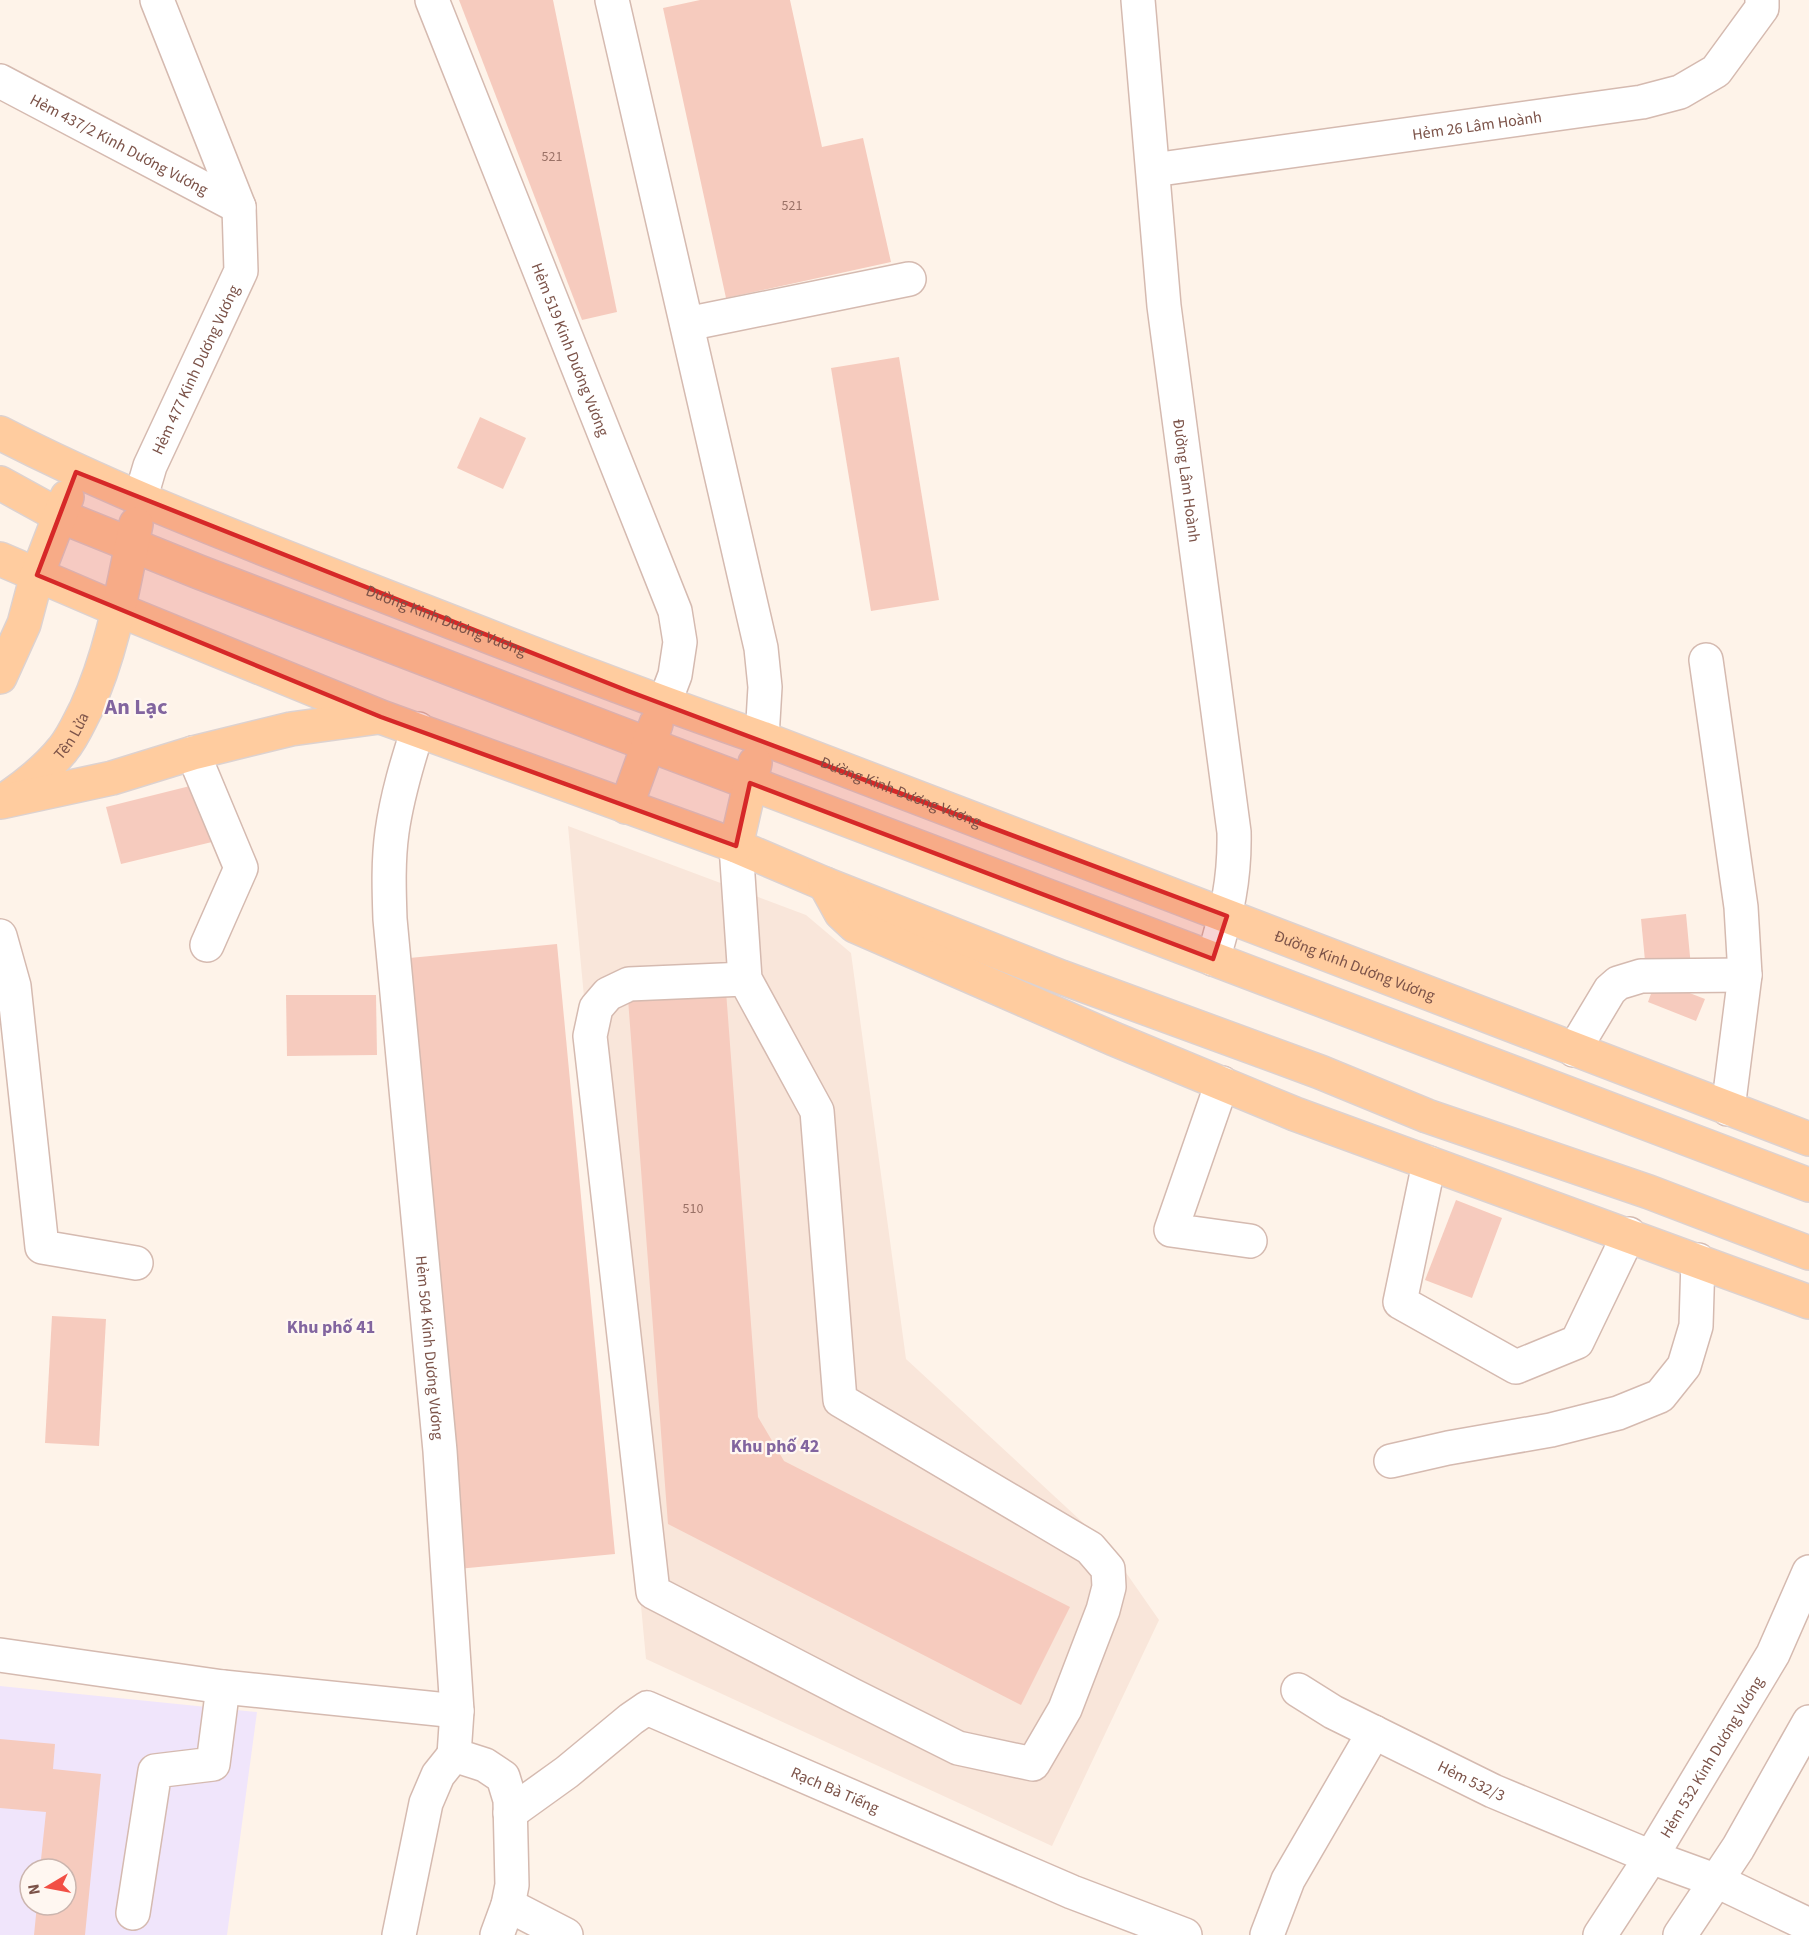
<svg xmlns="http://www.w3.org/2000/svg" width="1809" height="1935" font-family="'Source Sans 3',sans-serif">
<rect width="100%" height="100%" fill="#fef3e9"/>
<path fill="#f9e6da" d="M568,826L806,915L851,953L906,1359L1106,1544L1159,1620L1052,1846L646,1659Z"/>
<path fill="#f0e5fb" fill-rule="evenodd" d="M0,1686L257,1712L227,1935H0ZM30,1869H66V1905H30Z"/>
<g fill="#f6cbbe">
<path d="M459,0H553L617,312L582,320Z"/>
<path d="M700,0H790L822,147L863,138L891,262L726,298L663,8Z"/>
<path d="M899,357L939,600L871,611L831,368Z"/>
<path d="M480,417L526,438L503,489L457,468Z"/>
<path d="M198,784L212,842L121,864L106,807Z"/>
<path d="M1686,914L1691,967L1646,971L1641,919Z"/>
<path d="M557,944L615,1554L447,1570L388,960Z"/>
<path d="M1656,980L1705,999L1696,1021L1648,1002Z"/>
<path d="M726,991L758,1417L784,1461L1070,1607L1021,1705L668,1524L628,999Z"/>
<path d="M286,995H376L377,1055L287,1056Z"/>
<path d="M1456,1200L1502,1218L1472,1298L1425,1280Z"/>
<path d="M52,1316L106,1319L99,1446L45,1443Z"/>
<path d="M0,1739L55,1744L53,1769L101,1774L85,1935H34L37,1905H66V1869H40L46,1812L0,1808Z"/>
</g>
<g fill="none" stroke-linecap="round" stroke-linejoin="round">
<g stroke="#d5bab0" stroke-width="36">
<g id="minor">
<path id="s1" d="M432,0L675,611L680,642L675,675L664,704"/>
<path d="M612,0L761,648L765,687L762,738"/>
<path id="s2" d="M1138,0L1164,306L1234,832C1235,879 1227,914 1213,959"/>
<path id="s3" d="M0,81L239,207"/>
<path id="s4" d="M1153,170L1642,102L1680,92L1716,71L1762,8V0"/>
<path d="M687,324L909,279"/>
<path id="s5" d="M140,500L150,466L241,271L239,207L157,0"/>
<path d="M1706,660L1741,907L1745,975L1728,1109"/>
<path id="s6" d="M418,729C407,763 397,796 392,832C388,861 389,890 390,919L440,1451L457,1711L454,1755L485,1765L503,1777L510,1800L512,1885L508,1905L497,1935"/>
<path d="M193,753L241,868L207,945"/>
<path d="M736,846L745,979L817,1111L840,1400L1090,1548L1108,1569L1109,1587L1103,1610L1065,1709L1033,1764L958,1748L852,1695L653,1592L590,1036L596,1008L608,994L629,984L745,979"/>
<path d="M0,936L14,986L42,1247L136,1263"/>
<path d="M1574,1050L1610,990L1618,983L1641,976L1745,975"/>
<path d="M1222,1083L1171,1230L1250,1241"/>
<path d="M1429,1163L1400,1302L1516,1367L1577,1342L1629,1234"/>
<path d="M1391,1461L1448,1448L1551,1430L1618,1413L1660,1396L1684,1366L1696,1326L1698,1260"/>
<path d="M0,1655L223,1687L457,1711"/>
<path id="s7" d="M1298,1690L1333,1712L1493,1791L1651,1857L1717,1881L1809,1925"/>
<path id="s8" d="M510,1813L567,1772L631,1719L647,1708L1072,1892L1185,1935"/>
<path d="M508,1905L566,1935"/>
<path d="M133,1913L155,1771L213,1764L223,1687"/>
<path d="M399,1935L426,1803L438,1775L454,1755"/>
<path d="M1267,1935L1288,1880L1374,1732"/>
<path id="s9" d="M1600,1935L1651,1857L1773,1654L1809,1572"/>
<path d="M1680,1935L1738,1848L1809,1722"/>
</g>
</g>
<g stroke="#ddd2d0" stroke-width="36">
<g id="major">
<path id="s10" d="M0,433C116,493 237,538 359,586C493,638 626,691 762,738L1809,1139"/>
<path d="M0,483L60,516L199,572L613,731L1809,1185"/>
<path d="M0,559L119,610L381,717L736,846L825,884L1061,977L1320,1072L1427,1116L1649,1192L1809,1253"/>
<path d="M0,677L24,624L37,575L67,497"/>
<path id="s11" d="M9,797C29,783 48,768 63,749C73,737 79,722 86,709C113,650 123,587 136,524"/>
<path d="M1,802L112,778L193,753L291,729L379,717"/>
<path d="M626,807L656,724"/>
<path d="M736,846L755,763"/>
<path d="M825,884L841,913L855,926L1114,1039L1295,1114L1809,1302"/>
</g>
</g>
<use href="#minor" stroke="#fff" stroke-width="33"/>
<use href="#major" stroke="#ffcc9f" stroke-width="33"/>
</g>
<path fill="#d62828" fill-opacity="0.2" stroke="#d62828" stroke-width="4.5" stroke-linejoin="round" d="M76,472L628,691L1227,916L1213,959L750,783L736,846L381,717L37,575Z"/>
<g text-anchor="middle" stroke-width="4.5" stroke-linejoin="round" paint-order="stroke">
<g font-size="14" fill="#9a7166">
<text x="552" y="161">521</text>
<text x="792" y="210">521</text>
<text x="693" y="1213">510</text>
</g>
<g font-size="16" fill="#7c5349" stroke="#fff7f1">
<text dy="6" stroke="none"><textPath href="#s4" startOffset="327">Hẻm 26 Lâm Hoành</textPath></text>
<text dy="6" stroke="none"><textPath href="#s3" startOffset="135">Hẻm 437/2 Kinh Dương Vương</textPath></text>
<text dy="6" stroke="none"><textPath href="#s1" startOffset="376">Hẻm 519 Kinh Dương Vương</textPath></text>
<text dy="6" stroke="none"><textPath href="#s5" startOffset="142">Hẻm 477 Kinh Dương Vương</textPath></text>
<text dy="6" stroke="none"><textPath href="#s2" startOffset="483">Đường Lâm Hoành</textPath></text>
<text dy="6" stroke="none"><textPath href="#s10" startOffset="484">Đường Kinh Dương Vương</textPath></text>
<text dy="6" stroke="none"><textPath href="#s11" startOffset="88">Tên Lửa</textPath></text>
<text dy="6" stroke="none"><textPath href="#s10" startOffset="970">Đường Kinh Dương Vương</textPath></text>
<text dy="6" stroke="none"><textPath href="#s10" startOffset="1456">Đường Kinh Dương Vương</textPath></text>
<text dy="6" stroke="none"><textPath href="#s6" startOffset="624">Hẻm 504 Kinh Dương Vương</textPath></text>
<text dy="6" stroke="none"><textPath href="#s9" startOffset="210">Hẻm 532 Kinh Dương Vương</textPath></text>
<text dy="6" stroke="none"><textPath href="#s7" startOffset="196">Hẻm 532/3</textPath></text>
<text dy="6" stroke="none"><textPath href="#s8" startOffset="378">Rạch Bà Tiếng</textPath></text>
</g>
<g font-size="18" font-weight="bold" fill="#82659f" stroke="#fff7f1">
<text x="331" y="1333">Khu phố 41</text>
<text x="775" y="1452">Khu phố 42</text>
</g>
<g font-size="22" font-weight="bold" fill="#82659f" stroke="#fff7f1">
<text x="136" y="714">An Lạc</text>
</g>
</g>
<g transform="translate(48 1887) rotate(260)"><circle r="28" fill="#fff7f1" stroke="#cbb5ae" stroke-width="1.5"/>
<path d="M0-4.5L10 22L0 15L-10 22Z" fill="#f24f45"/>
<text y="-9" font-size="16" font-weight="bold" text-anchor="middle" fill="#7c5349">N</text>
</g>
</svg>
